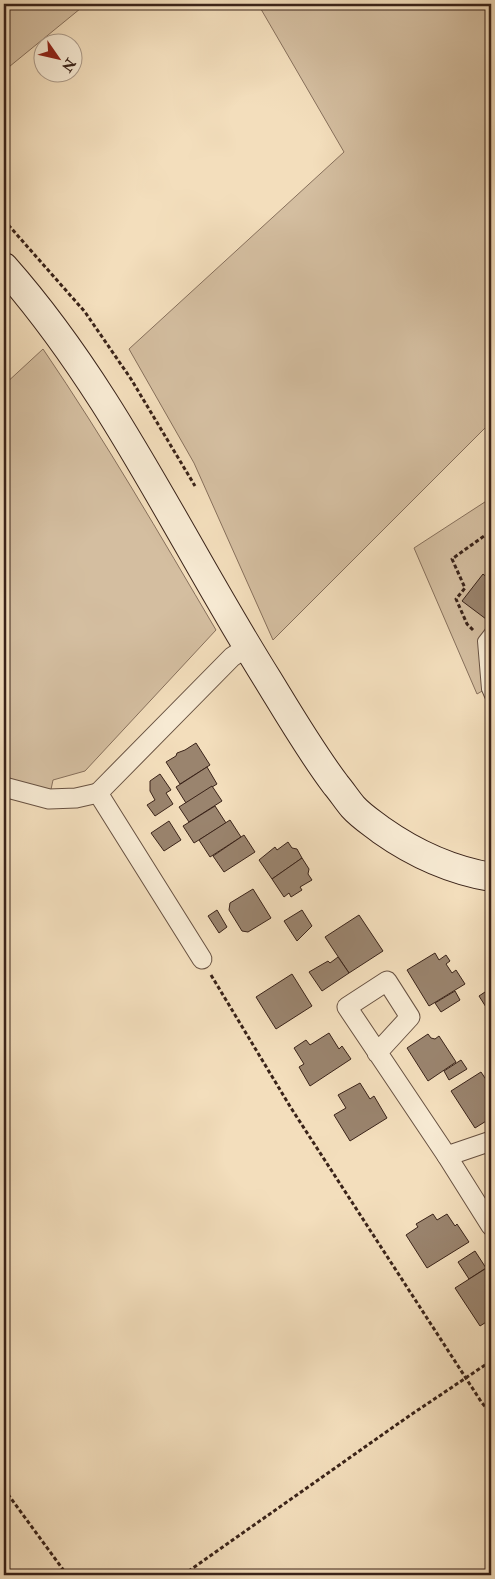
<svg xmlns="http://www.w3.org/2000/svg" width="495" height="1579" font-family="'IM FELL Double Pica',serif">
<rect width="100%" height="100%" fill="#f3debc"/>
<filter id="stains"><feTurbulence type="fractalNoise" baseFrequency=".004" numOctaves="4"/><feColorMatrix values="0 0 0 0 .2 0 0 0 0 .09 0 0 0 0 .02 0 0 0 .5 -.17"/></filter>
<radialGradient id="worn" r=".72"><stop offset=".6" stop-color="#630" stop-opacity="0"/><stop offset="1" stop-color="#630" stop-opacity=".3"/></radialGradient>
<g fill="#d4bea0" stroke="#87705c">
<path d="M4,4H86L4,71Z"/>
<path d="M258,4H491V422L273,640L194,463L129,349L344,152Z"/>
<path d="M43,349C105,440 160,535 216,630L85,771L53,780L49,799L4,787V385Z"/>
<path d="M491,498V686L477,694L414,548Z"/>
</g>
<g fill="#9a846e" stroke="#3a2319">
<path d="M483,574L491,581V613L486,619L462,601Z"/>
<path d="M196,743L210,765L180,784L166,762L176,756L177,753L185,750Z"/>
<path d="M207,767L217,784L186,803L176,787Z"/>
<path d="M160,774L171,790L166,793L173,804L155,816L147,805L155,800L150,791V781Z"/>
<path d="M212,786L222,801L189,822L179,807Z"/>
<path d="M215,806L226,823L194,843L183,826Z"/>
<path d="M230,820L241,837L210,857L199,840Z"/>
<path d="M169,821L181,840L164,851L151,833Z"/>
<path d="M244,835L255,852L224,872L213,856Z"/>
<path d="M288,842L292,848L297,849L302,858L272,879L259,860L275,847L277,850Z"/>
<path d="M302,858L309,869L308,874L312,880L300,887L302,890L291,897L289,893L284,897L272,879Z"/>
<path d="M253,889L271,918L248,932L242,931L229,910L230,903Z"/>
<path d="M217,910L227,927L219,933L208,916Z"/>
<path d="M302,910L312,926L297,941L284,921Z"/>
<path d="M359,915L383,951L349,973L325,937Z"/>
<path d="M435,953L439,960L446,955L450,961L446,964L452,973L456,970L465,984L429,1006L407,970Z"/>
<path d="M338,957L349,973L322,991L309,972L328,961L330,963Z"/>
<path d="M292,974L312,1006L276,1029L256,997Z"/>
<path d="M491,988V1015L479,996Z"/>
<path d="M455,991L460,1000L441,1012L435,1003Z"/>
<path d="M329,1033L339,1049L342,1046L351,1059L310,1086L299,1067L304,1064L294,1048L306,1040L310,1045Z"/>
<path d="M428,1034L431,1038L435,1039L439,1036L456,1062L428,1081L407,1048Z"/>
<path d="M461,1060L467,1069L449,1080L444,1071Z"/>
<path d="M481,1072L491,1087V1118L475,1128L451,1091Z"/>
<path d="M360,1083L370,1099L374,1096L387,1118L350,1141L334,1115L346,1108L338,1095Z"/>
<path d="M433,1214L437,1220L447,1214L455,1226L457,1224L469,1242L427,1268L406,1235L418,1227L416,1224Z"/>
<path d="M475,1251L486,1268L469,1279L458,1262Z"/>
<path d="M485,1269L491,1280V1319L480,1326L455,1288Z"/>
</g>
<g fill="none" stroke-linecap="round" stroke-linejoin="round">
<g stroke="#685242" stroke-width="12">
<path id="lane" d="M490,632L483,641L487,689L491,698"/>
</g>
<g stroke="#685242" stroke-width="21">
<g id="street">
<path d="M4,787L49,799L76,798L98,793"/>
<path d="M98,793L232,657L247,647"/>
<path d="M98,793L202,959"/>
<path d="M377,1053L410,1017L387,981L347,1007L447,1156L491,1141"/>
<path d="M447,1156L491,1226"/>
</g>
</g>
<g stroke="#3a2319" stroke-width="30">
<path id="secondary" d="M4,267C113,390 181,542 268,680C290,716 311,752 336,785C342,792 347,800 353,807C361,816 372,823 381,830C415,854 450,870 491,877"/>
</g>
<g stroke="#3a2319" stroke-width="3" stroke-dasharray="4 2.5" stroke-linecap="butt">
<path d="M4,220L85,312L131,379L195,486"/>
<path d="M473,630L467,624L456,599L465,588L452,559L491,531"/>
<path d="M211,975L291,1108L482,1403L491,1413"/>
<path d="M4,1489L67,1575"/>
<path d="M183,1575L409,1416L491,1361"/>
</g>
<use href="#lane" stroke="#f7ead3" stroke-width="10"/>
<use href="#street" stroke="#f7ead3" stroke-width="19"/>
<use href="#secondary" stroke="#f7ead3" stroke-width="28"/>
</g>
<rect width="495" height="1579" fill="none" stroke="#f3debc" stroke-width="20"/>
<rect x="5" y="5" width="485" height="1569" fill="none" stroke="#3a2319" stroke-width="2.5"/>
<rect x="10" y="10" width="475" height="1559" fill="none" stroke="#3a2319"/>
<g transform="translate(58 58) rotate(124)"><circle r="24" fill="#f7ead3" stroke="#ab9a89"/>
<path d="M0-4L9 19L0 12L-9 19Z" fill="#8f2418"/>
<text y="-8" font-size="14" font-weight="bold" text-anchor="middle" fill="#3a2319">N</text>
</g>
<rect width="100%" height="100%" filter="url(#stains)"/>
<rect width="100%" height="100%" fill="url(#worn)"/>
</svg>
